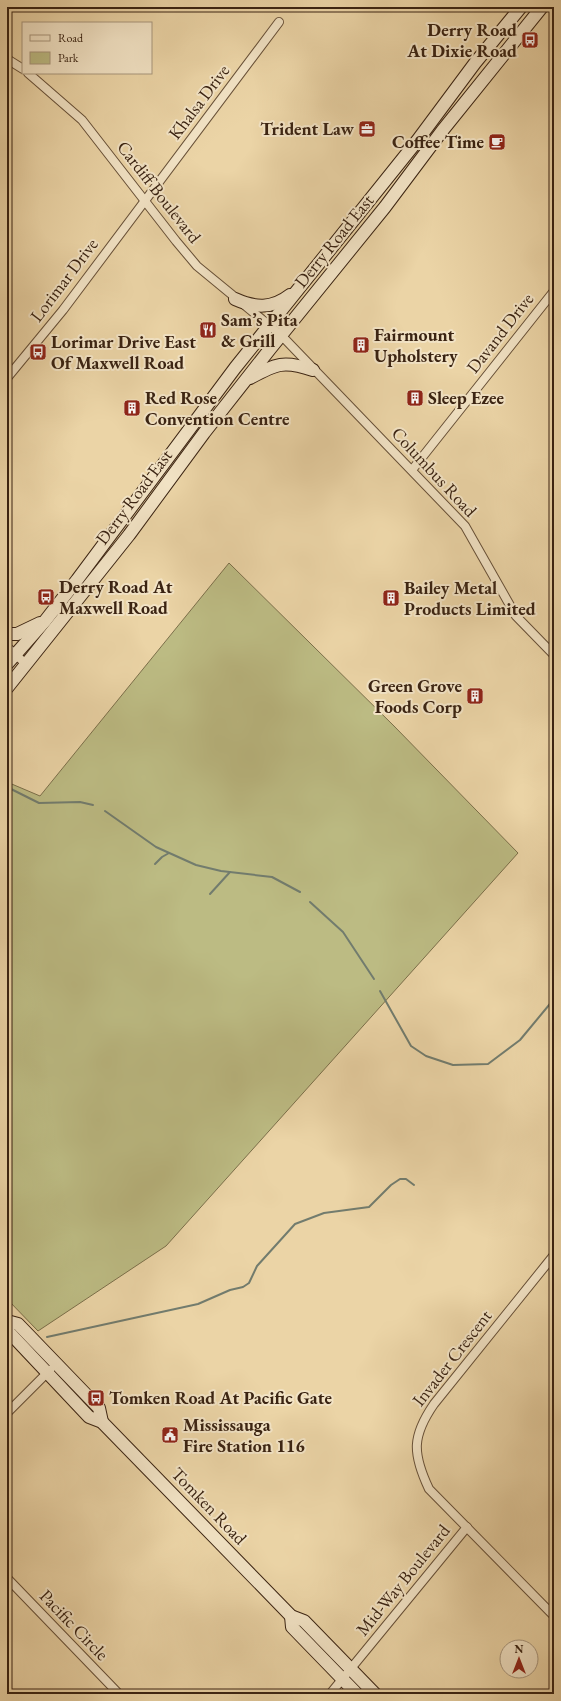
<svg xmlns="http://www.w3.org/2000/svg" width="561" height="1701" font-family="'EB Garamond',serif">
<rect width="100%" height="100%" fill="#ebd4a6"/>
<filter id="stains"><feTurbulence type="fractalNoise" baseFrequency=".005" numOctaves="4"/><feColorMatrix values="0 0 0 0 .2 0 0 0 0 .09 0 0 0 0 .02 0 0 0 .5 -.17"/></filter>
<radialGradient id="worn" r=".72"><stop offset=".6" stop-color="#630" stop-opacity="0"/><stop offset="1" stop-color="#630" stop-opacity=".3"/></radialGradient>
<path fill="#bcbb83" stroke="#7b6f4a" d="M229,563L394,726L518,853L166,1246L38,1331L7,1299V782L40,796Z"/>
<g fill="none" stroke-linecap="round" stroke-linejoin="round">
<g stroke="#727c6e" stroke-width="2">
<path d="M7,787L39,803L80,802L93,805"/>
<path d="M105,811L156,847L196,865L221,871L272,877L300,892"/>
<path d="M155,864L162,857L169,853"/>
<path d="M210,894L230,872"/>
<path d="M310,902L343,932L374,979"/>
<path d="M380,991L411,1046L426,1056L453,1065L488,1064L520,1040L554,999"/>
<path d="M47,1337L198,1304L230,1290L243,1287L249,1283L257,1266L295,1224L324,1213L369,1207L391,1185L400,1179H406L414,1185"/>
<path d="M7,1354H11"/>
</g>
<g stroke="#664f37" stroke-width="10">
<g id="street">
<path d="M7,59L23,69"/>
<path d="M28,73L82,120L176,241L197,266L281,335L465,526L516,616L554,655"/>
<path d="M7,378L63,310L279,22"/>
<path d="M412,470L554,291"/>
<path d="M7,647L26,664"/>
<path d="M554,1255L434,1404C412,1436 412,1453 429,1489L554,1616"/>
<path d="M7,1413L50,1370"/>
<path d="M7,1578L119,1694"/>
<path d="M330,1694L467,1527"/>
</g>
</g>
<g stroke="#3a2312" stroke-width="14">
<g id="secondary">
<path d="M235,299C255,308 272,309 290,295"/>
<path d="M250,378C276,364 283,360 313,370"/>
<path d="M7,634H17L40,623"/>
<path d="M7,664L45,621L77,580L235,368L417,141L475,63L521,7"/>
<path d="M7,688L129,535L204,433L270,349L385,207L442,131L542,7"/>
<path d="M7,1321L18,1324L99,1408L102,1422"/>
<path d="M7,1330L89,1417L102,1422L291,1616L304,1621L375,1694"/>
<path d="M291,1616L292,1627L357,1694"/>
</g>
</g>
<use href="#street" stroke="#f2e3c5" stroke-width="8"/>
<use href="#secondary" stroke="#f2e3c5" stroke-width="12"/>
</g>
<defs>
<g id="bus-square" transform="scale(0.9)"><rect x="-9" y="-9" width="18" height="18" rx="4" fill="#8f2418" stroke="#f2e3c5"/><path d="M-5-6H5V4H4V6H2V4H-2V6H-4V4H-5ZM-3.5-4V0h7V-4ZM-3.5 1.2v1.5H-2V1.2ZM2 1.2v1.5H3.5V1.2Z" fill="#fff"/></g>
<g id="office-square" transform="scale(0.9)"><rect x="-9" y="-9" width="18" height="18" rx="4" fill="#8f2418" stroke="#f2e3c5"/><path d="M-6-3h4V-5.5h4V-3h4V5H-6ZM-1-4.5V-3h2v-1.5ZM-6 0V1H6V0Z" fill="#fff"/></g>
<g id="cafe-square" transform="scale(0.9)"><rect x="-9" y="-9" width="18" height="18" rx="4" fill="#8f2418" stroke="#f2e3c5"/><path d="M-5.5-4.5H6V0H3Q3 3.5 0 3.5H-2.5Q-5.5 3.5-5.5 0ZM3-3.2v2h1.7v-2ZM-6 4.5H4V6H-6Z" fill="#fff"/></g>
<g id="restaurant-square" transform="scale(0.9)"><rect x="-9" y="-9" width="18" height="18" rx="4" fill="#8f2418" stroke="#f2e3c5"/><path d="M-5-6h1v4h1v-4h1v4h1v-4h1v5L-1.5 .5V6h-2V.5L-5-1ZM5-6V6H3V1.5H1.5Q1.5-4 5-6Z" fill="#fff"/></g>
<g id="building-square" transform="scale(0.9)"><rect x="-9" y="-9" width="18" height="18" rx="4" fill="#8f2418" stroke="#f2e3c5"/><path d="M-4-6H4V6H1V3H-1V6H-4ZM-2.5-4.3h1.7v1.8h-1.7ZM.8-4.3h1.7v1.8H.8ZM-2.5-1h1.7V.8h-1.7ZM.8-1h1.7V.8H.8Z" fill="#fff"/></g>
<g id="civic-square" transform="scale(0.9)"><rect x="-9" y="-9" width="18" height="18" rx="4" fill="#8f2418" stroke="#f2e3c5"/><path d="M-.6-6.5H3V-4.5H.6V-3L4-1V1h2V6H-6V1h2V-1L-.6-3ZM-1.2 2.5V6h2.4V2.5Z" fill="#fff"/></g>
</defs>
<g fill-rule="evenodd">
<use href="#bus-square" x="530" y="40"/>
<use href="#office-square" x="367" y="129"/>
<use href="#cafe-square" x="497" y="142"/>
<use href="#restaurant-square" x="208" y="330"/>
<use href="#building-square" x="361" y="345"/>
<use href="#bus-square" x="38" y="352"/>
<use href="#building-square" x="415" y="398"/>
<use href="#building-square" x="132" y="408"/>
<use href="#bus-square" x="46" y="597"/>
<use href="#building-square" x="391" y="598"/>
<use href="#building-square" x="475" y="696"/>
<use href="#bus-square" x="96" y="1398"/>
<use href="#civic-square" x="170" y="1435"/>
</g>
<g text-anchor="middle" stroke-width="4" stroke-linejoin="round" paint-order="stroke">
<g font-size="18" font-weight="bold" fill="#3a2312" stroke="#f2e3c5" text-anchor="start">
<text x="517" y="36" text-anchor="end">Derry Road<tspan x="517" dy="21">At Dixie Road</tspan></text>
<text x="354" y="135" text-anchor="end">Trident Law</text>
<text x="484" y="148" text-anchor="end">Coffee Time</text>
<text x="221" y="326">Sam’s Pita<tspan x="221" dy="21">&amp; Grill</tspan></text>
<text x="374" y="341">Fairmount<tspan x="374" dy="21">Upholstery</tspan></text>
<text x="51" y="348">Lorimar Drive East<tspan x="51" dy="21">Of Maxwell Road</tspan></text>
<text x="145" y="404">Red Rose<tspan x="145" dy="21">Convention Centre</tspan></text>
<text x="428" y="404">Sleep Ezee</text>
<text x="59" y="593">Derry Road At<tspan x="59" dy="21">Maxwell Road</tspan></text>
<text x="404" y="594">Bailey Metal<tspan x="404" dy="21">Products Limited</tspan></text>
<text x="462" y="692" text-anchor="end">Green Grove<tspan x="462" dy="21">Foods Corp</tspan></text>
<text x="109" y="1404">Tomken Road At Pacific Gate</text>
<text x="183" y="1431">Mississauga<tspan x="183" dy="21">Fire Station 116</tspan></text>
</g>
<g font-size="18" fill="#3a2312" stroke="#f2e3c5">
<text transform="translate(199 102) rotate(-53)" y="6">Khalsa Drive</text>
<text transform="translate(159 192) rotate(52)" y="6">Cardiff Boulevard</text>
<text transform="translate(334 241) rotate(-51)" y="6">Derry Road East</text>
<text transform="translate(64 280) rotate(-53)" y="6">Lorimar Drive</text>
<text transform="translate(500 333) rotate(-52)" y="6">Davand Drive</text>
<text transform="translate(434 472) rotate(47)" y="6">Columbus Road</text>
<text transform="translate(134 497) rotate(-53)" y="6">Derry Road East</text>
<text transform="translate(452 1358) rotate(-52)" y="6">Invader Crescent</text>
<text transform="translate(209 1506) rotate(46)" y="6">Tomken Road</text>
<text transform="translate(403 1580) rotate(-51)" y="6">Mid-Way Boulevard</text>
<text transform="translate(74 1625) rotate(46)" y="6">Pacific Circle</text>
</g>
</g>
<rect width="561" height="1701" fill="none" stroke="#ebd4a6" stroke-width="24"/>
<rect x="8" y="8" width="545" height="1685" fill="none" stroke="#3a2312" stroke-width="2"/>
<rect x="12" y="12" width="537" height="1677" fill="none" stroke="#3a2312"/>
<rect x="22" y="22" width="130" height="52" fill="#f2e3c5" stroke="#a8967d"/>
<rect x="30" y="35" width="20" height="6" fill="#f2e3c5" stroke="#a8967d"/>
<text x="58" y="42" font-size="12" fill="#3a2312">Road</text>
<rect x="30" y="52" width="20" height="12" fill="#bcbb83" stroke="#a8967d"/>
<text x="58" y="62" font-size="12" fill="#3a2312">Park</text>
<g transform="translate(519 1659)"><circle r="19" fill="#f2e3c5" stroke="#a8967d"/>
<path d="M0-3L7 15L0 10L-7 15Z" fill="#8f2418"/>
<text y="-6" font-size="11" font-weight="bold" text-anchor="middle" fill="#3a2312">N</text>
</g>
<rect width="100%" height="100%" filter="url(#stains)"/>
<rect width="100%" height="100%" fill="url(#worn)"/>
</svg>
